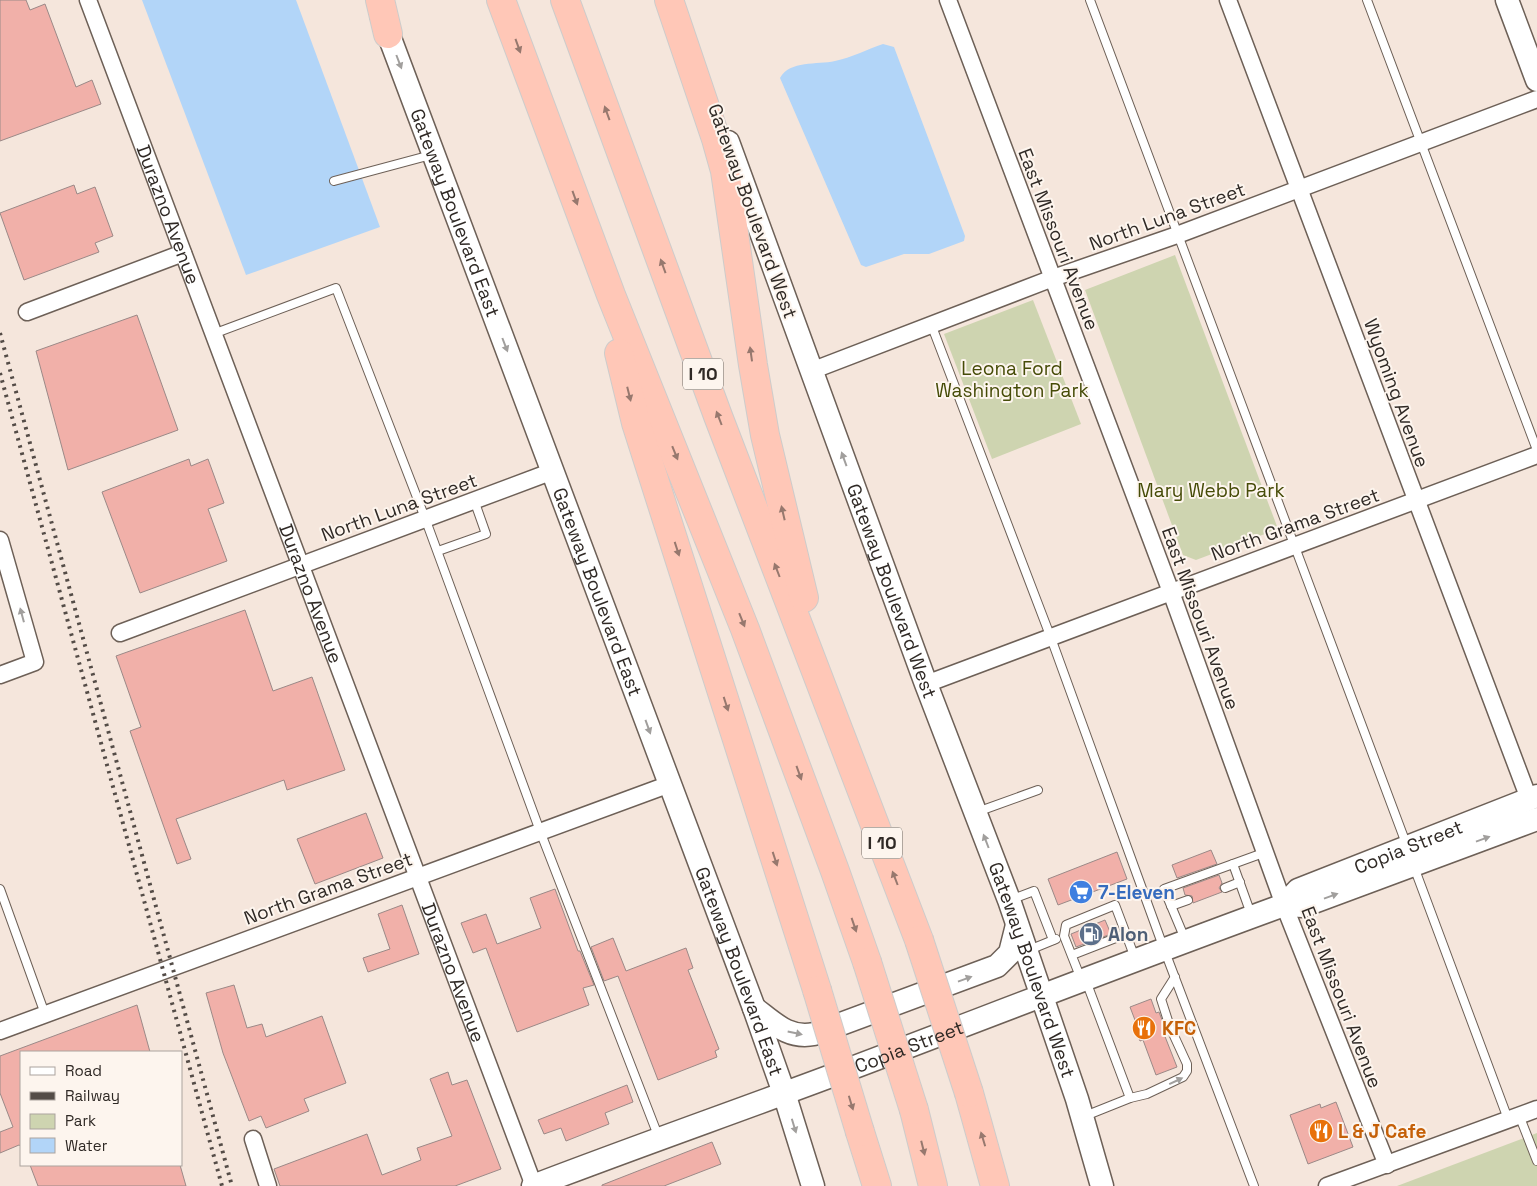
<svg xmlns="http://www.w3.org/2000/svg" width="1537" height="1186" font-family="'Space Grotesk',sans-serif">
<rect width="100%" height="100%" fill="#f5e6dc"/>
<g fill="#ced4b0">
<path d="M1175,255L1278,529L1196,560L1183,555L1085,290Z"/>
<path d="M1033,300L1081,424L992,459L944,334Z"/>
<path d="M1537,1133V1186H1397Z"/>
</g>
<g fill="#b2d5f8">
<path d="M142,0H296L380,227L246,275Z"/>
<path d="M883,44L894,47L965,236L964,241L929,254H904L866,267L861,265L780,78C790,60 817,65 835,61C851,58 868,49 883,44Z"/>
</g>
<g fill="#f1b0a9" stroke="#9b8987">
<path d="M0,0H26L30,10L45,4L76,87L92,80L101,104L0,141Z"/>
<path d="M74,185L77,194L95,187L113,236L95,243L99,252L24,280L0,213Z"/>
<path d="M137,315L178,430L68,470L36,351Z"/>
<path d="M189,459L191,466L208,459L224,503L208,509L227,561L140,593L102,492Z"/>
<path d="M245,610L273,691L312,677L345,770L287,790L284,780L176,819L191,859L177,864L130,731L141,727L116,656Z"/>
<path d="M366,813L383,858L315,884L297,839Z"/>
<path d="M1211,850L1217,864L1177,878L1172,865Z"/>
<path d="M1117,852L1127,879L1058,905L1048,879Z"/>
<path d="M1219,875L1222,883L1219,888L1222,892L1193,903L1192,896L1185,895L1183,888Z"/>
<path d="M555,889L578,951H580L594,985L583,988L589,1005L517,1032L486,948L473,953L461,923L486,914L497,944L541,928L530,898Z"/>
<path d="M402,905L419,954L368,972L363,958L390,949L378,914Z"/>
<path d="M1105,920L1111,934L1076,947L1071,934Z"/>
<path d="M613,938L626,971L686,948L693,968L688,970L719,1049L715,1051L717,1057L658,1080L618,976L604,981L591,947Z"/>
<path d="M234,985L247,1028L262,1024L266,1037L322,1016L346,1083L304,1099L309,1111L266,1128L261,1116L249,1121L223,1053L206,993Z"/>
<path d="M1151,999L1156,1013L1159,1012L1167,1033L1164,1034L1177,1067L1156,1075L1143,1040L1140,1041L1135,1029L1138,1028L1130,1007Z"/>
<path d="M137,1005L150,1052H21V1146L19,1145L0,1153V1132L13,1127L0,1093V1056Z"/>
<path d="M448,1072L452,1085L467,1080L501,1169L455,1186H280L274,1169L367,1134L382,1175L421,1160L417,1148L452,1136L430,1079Z"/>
<path d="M627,1085L633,1102L605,1113L609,1124L566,1141L561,1128L544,1134L538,1120Z"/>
<path d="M1336,1102L1353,1147L1308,1164L1290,1115L1320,1104L1321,1108Z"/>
<path d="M712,1142L721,1164L664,1186H602V1185Z"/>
<path d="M30,1165H180L186,1186H38Z"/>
</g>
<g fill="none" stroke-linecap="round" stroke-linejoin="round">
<g stroke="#6d6057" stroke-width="10">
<g id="lane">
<path d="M1090,0L1407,846"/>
<path d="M1367,0L1537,450"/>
<path d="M334,181L431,155"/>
<path d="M931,324L1051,638L1164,949L1254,1186"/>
<path d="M213,334L336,288L425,518L540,831L659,1138"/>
<path d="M438,551L486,534L474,500"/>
<path d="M977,812L1038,790"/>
<path d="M1233,864L1251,914"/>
<path d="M1414,867L1508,1119"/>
<path d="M1225,888L1240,882"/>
<path d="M0,889L45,1014"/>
<path d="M1010,900L1034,891L1053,940"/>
<path d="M1171,906L1188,900"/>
<path d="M1185,939L1164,889L1266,852"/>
<path d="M1029,950L1056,939"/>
<path d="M1072,955L1126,934"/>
<path d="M1081,979L1064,936L1066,925L1115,905L1135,958"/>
<path d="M1130,1098L1147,1094L1183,1077L1187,1071V1064L1170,1027L1161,999L1175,977"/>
<path d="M1519,1115L1537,1161"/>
<path d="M1085,1116L1130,1098L1086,981"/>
</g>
</g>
<g stroke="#6d6057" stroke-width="19">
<g id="street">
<path id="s1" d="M88,0L534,1186"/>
<path d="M948,0L1171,592L1284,905L1387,1165"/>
<path d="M1228,0L1529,799"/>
<path d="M27,312L183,253"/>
<path d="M811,371L1053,278L1177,235L1537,99"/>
<path d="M0,540L35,662L0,675"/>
<path d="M120,633L553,471"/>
<path d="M926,684L1537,455"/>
<path d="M0,1031L670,784"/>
<path d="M253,1139L268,1186"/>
<path d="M1327,1186L1537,1109"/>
</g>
</g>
<g stroke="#6d6057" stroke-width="25">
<g id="secondary">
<path d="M1507,0L1537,80"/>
<path id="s2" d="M382,17L754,1008L784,1093L813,1186"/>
<path id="s3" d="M728,142L926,684L1009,900L1077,1099L1102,1186"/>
<path id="s4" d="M1284,905L1298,890L1537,796"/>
<path d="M754,1008C774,1023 788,1039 814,1034L997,966L1010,953L1017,925"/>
<path id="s5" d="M533,1186C632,1148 732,1113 831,1076C982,1019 1133,960 1284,905L1303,906L1537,819"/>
</g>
</g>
<g stroke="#cdcccb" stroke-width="30">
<g id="highway">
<path d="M380,0L388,34"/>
<path d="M501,0L611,295L745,629L835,871L867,962"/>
<path d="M565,0L718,416L919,940"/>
<path d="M669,0L716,139L725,171L753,365L765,435L804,598"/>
<path d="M619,353L636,423L817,990"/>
<path d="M969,1093L995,1186"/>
<path d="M914,1110L933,1186"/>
<path d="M860,1132L877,1186"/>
</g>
</g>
<use href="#lane" stroke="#fff" stroke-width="8"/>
<use href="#street" stroke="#fff" stroke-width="16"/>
<use href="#secondary" stroke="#fff" stroke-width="22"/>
<use href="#highway" stroke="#ffc7b7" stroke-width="28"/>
<g stroke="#544c47" stroke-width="4" stroke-dasharray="2.5 5" stroke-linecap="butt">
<path d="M0,333L232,1186"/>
<path d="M0,373L222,1186"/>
</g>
<g stroke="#cdcccb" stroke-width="30" stroke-linecap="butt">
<g id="highway-bridge">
<path d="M919,940L969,1093"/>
<path d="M867,962L914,1110"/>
<path d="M817,990L860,1132"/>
</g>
</g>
<use href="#highway-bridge" stroke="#ffc7b7" stroke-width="28"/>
</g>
<defs><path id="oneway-solid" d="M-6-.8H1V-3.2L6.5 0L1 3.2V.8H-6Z" transform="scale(1.25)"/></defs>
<g fill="#97786e">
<use href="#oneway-solid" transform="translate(518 46) rotate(70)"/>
<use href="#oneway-solid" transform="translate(607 113) rotate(-110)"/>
<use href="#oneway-solid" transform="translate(575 198) rotate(70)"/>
<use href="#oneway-solid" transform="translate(663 266) rotate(-110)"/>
<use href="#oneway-solid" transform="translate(751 354) rotate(-98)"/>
<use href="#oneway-solid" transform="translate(629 394) rotate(76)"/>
<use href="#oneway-solid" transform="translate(719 418) rotate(-111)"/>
<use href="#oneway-solid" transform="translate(675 453) rotate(68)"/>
<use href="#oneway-solid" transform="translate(783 513) rotate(-103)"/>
<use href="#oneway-solid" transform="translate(677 549) rotate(72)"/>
<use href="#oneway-solid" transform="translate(777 570) rotate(-111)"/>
<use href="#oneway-solid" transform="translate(742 620) rotate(68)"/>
<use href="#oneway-solid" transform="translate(726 704) rotate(72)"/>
<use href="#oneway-solid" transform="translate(799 773) rotate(70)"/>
<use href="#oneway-solid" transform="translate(775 859) rotate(72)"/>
<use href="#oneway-solid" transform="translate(895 878) rotate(-111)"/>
<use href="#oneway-solid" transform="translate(854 925) rotate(71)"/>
<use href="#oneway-solid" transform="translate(851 1103) rotate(73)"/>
<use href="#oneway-solid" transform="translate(983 1139) rotate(-107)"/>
<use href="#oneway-solid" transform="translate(923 1148) rotate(76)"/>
</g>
<g fill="#a19f9d">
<use href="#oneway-solid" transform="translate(399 62) rotate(69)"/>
<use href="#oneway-solid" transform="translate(505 345) rotate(69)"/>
<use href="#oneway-solid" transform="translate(844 459) rotate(-110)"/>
<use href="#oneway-solid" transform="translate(22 615) rotate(-105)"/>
<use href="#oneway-solid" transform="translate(648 727) rotate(70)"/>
<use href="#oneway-solid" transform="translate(1483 839) rotate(-20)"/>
<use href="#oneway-solid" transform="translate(986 841) rotate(-111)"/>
<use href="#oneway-solid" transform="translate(1331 896) rotate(-20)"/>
<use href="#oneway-solid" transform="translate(965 979) rotate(-20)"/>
<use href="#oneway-solid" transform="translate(795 1033) rotate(12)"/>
<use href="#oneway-solid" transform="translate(1176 1081) rotate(-25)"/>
<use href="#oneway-solid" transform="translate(794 1126) rotate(73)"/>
</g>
<defs>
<g id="supermarket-disc" transform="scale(1.25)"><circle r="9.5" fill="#3f7fe0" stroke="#fdf5ee"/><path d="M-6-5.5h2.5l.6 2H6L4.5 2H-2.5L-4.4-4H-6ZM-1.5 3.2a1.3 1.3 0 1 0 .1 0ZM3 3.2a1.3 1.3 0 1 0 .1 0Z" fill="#fff"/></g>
<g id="fuel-disc" transform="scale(1.25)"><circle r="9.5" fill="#5c6f8a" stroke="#fdf5ee"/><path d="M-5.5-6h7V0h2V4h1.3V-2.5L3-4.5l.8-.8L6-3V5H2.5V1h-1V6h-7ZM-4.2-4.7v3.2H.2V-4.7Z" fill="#fff"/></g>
<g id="restaurant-disc" transform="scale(1.25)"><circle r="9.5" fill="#e8710a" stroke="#fdf5ee"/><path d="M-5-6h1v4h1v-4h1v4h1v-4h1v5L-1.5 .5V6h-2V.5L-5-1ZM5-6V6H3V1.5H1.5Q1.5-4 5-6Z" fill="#fff"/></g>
</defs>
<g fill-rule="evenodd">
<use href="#supermarket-disc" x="1081" y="892"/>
<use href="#fuel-disc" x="1091" y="934"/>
<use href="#restaurant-disc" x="1144" y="1028"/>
<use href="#restaurant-disc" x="1321" y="1131"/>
</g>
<g text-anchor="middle" stroke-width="4" stroke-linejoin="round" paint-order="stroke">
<g fill="#fdf5ee" stroke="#6d6661" stroke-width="1">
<rect x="683" y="358.5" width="40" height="31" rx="4"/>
<rect x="862" y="827.5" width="40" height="31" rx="4"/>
</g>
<g font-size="18" font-weight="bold" fill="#2f2925">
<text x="703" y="380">I 10</text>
<text x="882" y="849">I 10</text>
</g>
<g font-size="19" fill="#2f2925" stroke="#fdf5ee">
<text transform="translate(753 211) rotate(70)" y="7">Gateway Boulevard West</text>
<text dy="7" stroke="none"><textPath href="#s2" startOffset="209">Gateway Boulevard East</textPath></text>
<text dy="7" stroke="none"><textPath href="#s1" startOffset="229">Durazno Avenue</textPath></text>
<text transform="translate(1167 216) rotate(-20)" y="7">North Luna Street</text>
<text transform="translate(1059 239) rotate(69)" y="7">East Missouri Avenue</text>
<text transform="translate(1397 393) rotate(70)" y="7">Wyoming Avenue</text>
<text transform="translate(399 507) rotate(-20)" y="7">North Luna Street</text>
<text transform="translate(1295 524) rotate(-20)" y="7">North Grama Street</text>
<text dy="7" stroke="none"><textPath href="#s3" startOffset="478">Gateway Boulevard West</textPath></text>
<text dy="7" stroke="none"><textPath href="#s2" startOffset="614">Gateway Boulevard East</textPath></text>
<text dy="7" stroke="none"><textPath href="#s1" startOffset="634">Durazno Avenue</textPath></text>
<text transform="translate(1201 618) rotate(70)" y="7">East Missouri Avenue</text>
<text dy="7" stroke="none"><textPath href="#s4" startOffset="139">Copia Street</textPath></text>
<text transform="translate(328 888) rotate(-20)" y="7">North Grama Street</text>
<text dy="7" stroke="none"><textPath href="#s2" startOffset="1019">Gateway Boulevard East</textPath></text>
<text dy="7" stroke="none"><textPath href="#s3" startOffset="882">Gateway Boulevard West</textPath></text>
<text dy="7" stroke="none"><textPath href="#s1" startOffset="1039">Durazno Avenue</textPath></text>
<text transform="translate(1342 997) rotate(69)" y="7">East Missouri Avenue</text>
<text dy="7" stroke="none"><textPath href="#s5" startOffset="401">Copia Street</textPath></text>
</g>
<g font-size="19" fill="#464c08" stroke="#fdf5ee">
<text x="1012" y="375">Leona Ford<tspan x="1012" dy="22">Washington Park</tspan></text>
<text x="1211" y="497">Mary Webb Park</text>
</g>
<g font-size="19" font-weight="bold" fill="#366cbe" stroke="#fdf5ee" text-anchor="start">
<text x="1098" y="899">7-Eleven</text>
</g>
<g font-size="19" font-weight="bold" fill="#4e5e75" stroke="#fdf5ee" text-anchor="start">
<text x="1108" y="941">Alon</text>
</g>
<g font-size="19" font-weight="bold" fill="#c56008" stroke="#fdf5ee" text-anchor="start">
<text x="1162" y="1035">KFC</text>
<text x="1338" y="1138">L &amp; J Cafe</text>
</g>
</g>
<rect x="20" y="1051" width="162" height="115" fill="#fdf5ee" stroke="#aba39e"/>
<rect x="30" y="1067" width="25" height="8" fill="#ffffff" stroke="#aba39e"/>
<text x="65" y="1076" font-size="15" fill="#2f2925">Road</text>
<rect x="30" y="1092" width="25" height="8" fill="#544c47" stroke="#aba39e"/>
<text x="65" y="1101" font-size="15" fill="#2f2925">Railway</text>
<rect x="30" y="1114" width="25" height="15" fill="#ced4b0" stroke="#aba39e"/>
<text x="65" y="1126" font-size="15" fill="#2f2925">Park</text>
<rect x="30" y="1138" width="25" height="15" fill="#b2d5f8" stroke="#aba39e"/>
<text x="65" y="1151" font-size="15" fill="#2f2925">Water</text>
</svg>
